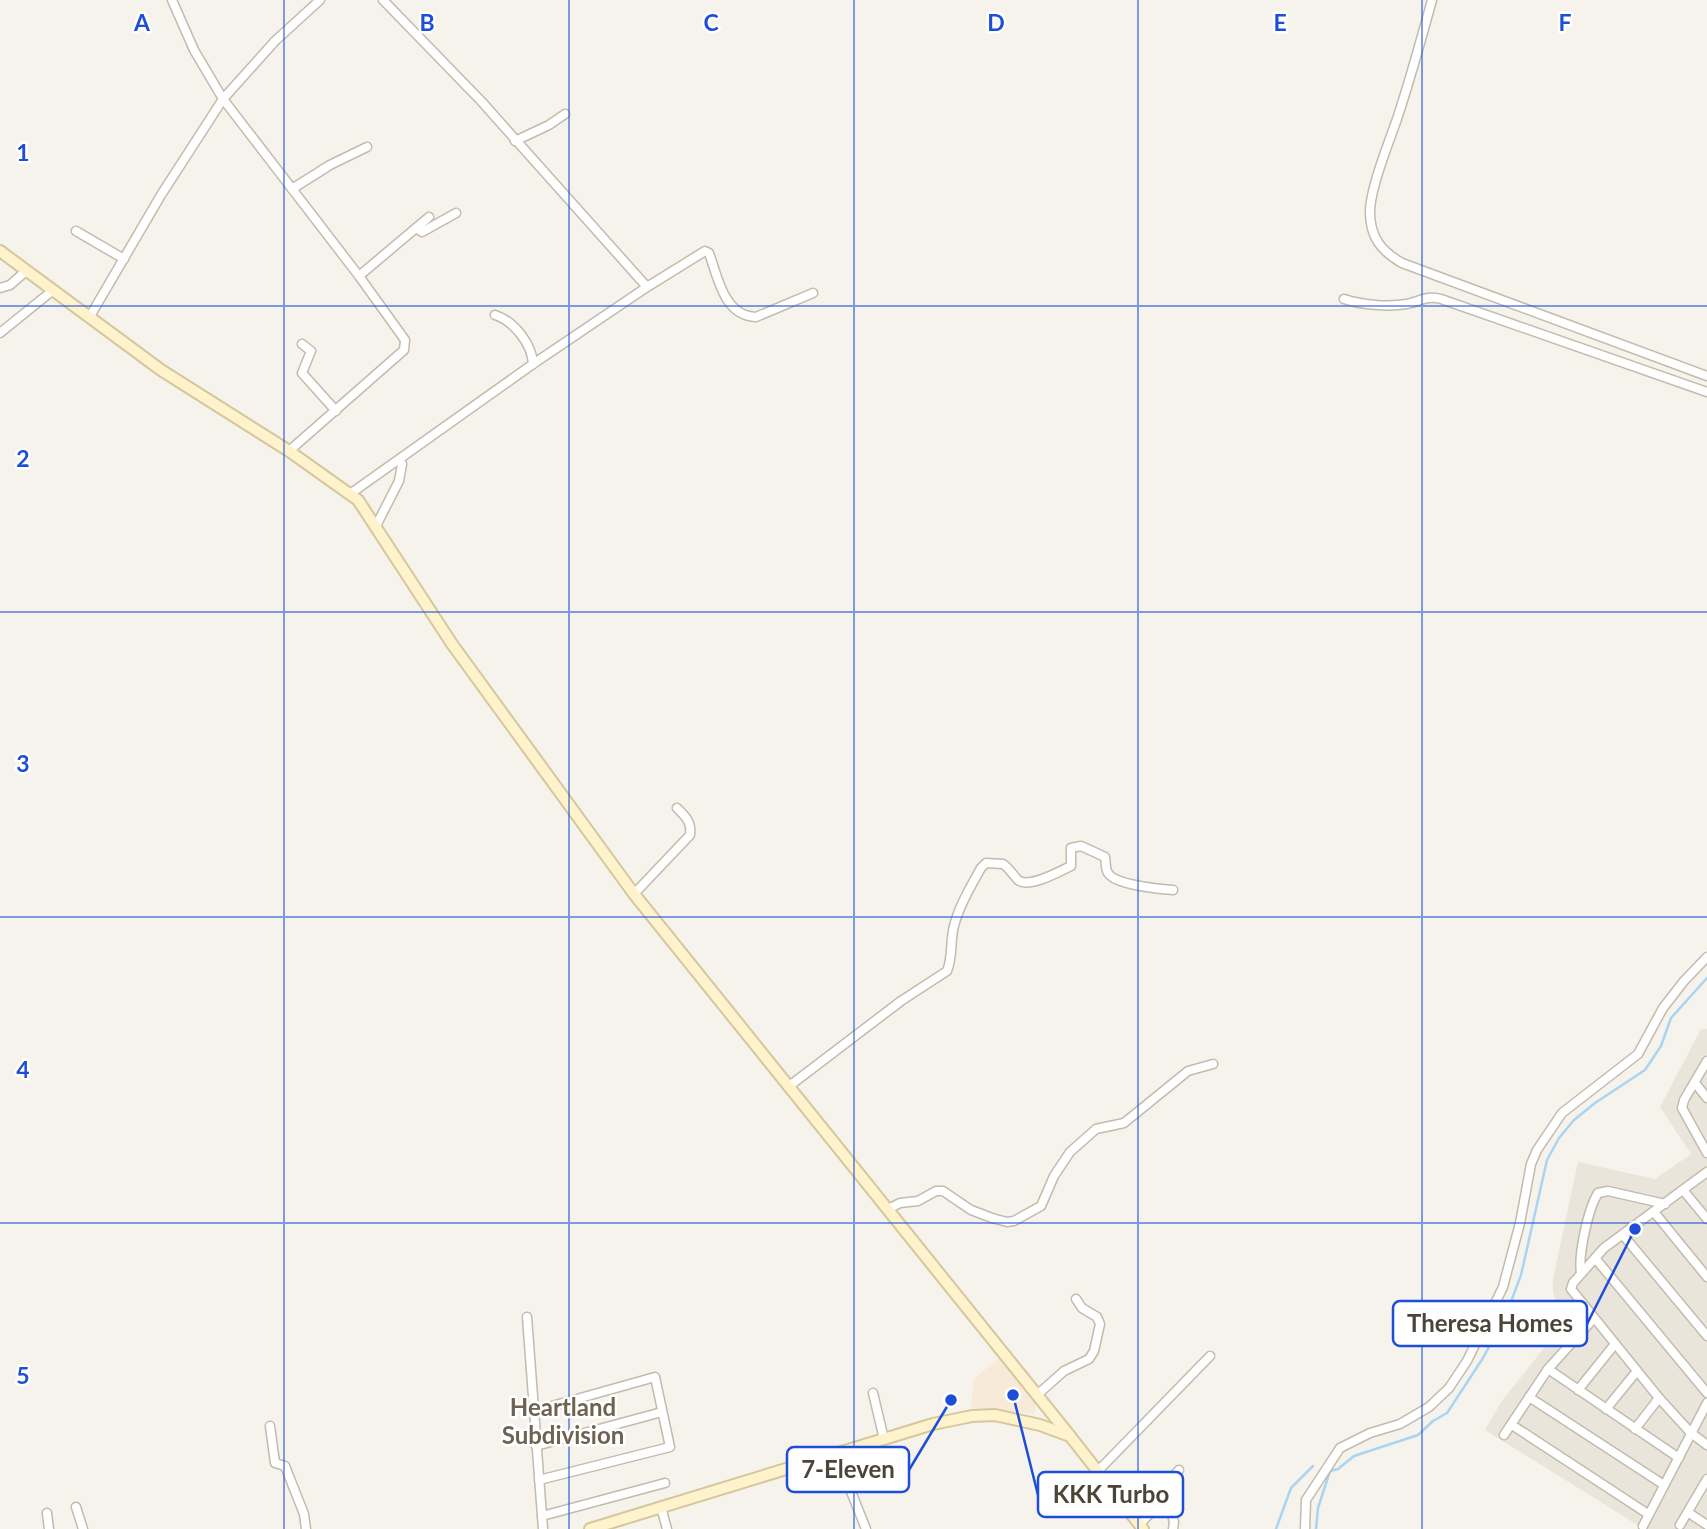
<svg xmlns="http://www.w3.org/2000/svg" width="1707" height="1529" font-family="Lato,sans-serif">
<rect width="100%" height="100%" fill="#f6f3ec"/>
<path fill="#eae5da" d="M1701,1029H1707V1529H1644L1485,1430L1501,1402L1564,1323L1553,1292V1279L1578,1162L1655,1179L1691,1154L1660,1107Z"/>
<path fill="#f7ead8" d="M999,1358L1037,1402L1034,1414L971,1407L974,1379Z"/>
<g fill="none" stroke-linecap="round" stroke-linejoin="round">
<g stroke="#a9d4f2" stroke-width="2.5">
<path d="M1276,1529L1291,1488L1313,1466"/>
<path d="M1316,1529L1318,1508L1330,1471L1338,1469L1354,1456L1418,1435L1433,1421L1447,1413L1483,1358L1506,1315L1521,1275L1547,1160L1559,1138L1574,1120L1595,1103L1645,1070L1661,1046L1671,1018L1707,978"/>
</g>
<g stroke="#c2bbae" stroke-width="11">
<g id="street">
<path d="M172,0L194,50L223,99L359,276L405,340L404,350L289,451"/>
<path d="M383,0L482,102L647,287L705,251L709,253C718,278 724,316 756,317L813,293"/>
<path d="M1432,0C1421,40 1410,80 1397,119C1389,142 1370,189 1370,212C1370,237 1381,251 1402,263L1707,376"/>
<path d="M515,141L549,125L565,114"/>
<path d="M292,189L330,165L367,147"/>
<path d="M416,228L422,232L456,213"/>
<path d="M76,231L124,259"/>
<path d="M359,276L429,217"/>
<path d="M0,288L10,285L26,271"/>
<path d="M1344,299C1362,305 1388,307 1407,304C1420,301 1427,295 1441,299L1707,392"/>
<path d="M495,315C514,321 532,344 533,364"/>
<path d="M89,318L161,195L223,99L275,41L320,0"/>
<path d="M0,333L52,291"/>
<path d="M302,344L311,351L302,373L336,411"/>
<path d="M350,494L533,364L647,287"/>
<path d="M376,526L399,481L402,464"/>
<path d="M634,894L690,835C692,822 685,816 677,808"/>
<path d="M1707,1061L1684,1100L1682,1108L1707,1153"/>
<path d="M1695,1083L1707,1098"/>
<path d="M788,1087L901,1001L947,971C953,957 950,940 954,926C959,906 971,886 981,868L986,863L1003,864C1009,868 1013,875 1018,880C1029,889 1060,871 1071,866V848L1081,846L1105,857C1106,861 1105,869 1108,873C1115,885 1160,889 1173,890"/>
<path d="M1707,1172L1604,1248L1573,1283L1571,1289L1659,1398L1691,1433L1707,1445"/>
<path d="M1683,1190L1707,1219"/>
<path d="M888,1209L900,1203L918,1201L936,1191H943L971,1210L992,1218L1007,1222L1014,1221L1041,1206L1054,1176L1070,1152L1096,1129L1124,1123L1188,1071L1213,1064"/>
<path d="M1654,1212L1707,1277"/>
<path d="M1623,1235L1707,1336"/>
<path d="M1595,1258L1707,1393"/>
<path d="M1581,1273C1578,1255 1588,1209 1598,1193L1608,1191L1665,1204"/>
<path d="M527,1317L543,1529"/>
<path d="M1548,1369L1679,1458"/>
<path d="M1578,1390L1615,1344"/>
<path d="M873,1393L884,1439"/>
<path d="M1037,1395L1064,1371L1089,1359L1094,1351L1100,1324L1097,1317L1082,1308L1076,1299"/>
<path d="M1529,1397L1664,1485"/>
<path d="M1606,1409L1637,1371"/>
<path d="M534,1411L655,1377L670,1447L539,1480"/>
<path d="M1512,1425L1648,1514"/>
<path d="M270,1426L275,1463L285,1466L304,1514L306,1529"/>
<path d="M1635,1429L1659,1398"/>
<path d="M1504,1435L1548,1369L1594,1318"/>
<path d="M536,1446L662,1412"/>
<path d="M836,1454L866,1529"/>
<path d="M1097,1472L1210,1356"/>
<path d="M76,1507L83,1529"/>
<path d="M661,1507L667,1529"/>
<path d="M1171,1511L1174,1522L1173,1529"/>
<path d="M47,1513L49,1529"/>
<path d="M1689,1513L1707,1525"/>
<path d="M542,1516L665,1483"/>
<path d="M1139,1525L1155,1508L1160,1491L1179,1470"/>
<path d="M1680,1525L1707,1479"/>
<path d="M1643,1526L1707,1403"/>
<path d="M1305,1529L1306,1500L1340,1448L1370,1433L1400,1424L1429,1407L1449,1388L1467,1361L1503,1287L1520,1223L1531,1164L1537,1150L1562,1113L1638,1054L1663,1008L1684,981L1707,957"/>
</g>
</g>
<g stroke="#d6c79b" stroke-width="14">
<g id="secondary">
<path d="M0,251L161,370L289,451L358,500L452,644L634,894L1070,1436"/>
<path d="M590,1529L933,1424L972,1416L995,1415L1040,1425L1070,1436L1143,1529"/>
</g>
</g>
<use href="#street" stroke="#fff" stroke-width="8"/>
<use href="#secondary" stroke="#fff3cd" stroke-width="10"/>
</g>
<path fill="none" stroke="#1d4ed8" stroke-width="2" stroke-opacity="0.55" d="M284,0V1529M569,0V1529M854,0V1529M1138,0V1529M1422,0V1529M0,306H1707M0,612H1707M0,917H1707M0,1223H1707"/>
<g text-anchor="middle" stroke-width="5" stroke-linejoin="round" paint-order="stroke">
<g font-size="24" font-weight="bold" fill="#6e6250" stroke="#fff">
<text x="563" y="1416">Heartland<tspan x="563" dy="28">Subdivision</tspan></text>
</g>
</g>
<g font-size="23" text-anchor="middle" font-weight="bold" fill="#1d4ed8" stroke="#fff" stroke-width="5" stroke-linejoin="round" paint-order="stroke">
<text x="142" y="31">A</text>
<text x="427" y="31">B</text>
<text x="711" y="31">C</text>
<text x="996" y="31">D</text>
<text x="1280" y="31">E</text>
<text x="1565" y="31">F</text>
<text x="23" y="161">1</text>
<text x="23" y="467">2</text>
<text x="23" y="772">3</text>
<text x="23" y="1078">4</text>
<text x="23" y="1384">5</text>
</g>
<path fill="none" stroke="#1d4ed8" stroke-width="2.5" d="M1635 1229L1587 1324M951 1400L909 1470M1013 1395L1038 1495"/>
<g fill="#1d4ed8" stroke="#fff" stroke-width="2.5">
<circle cx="1635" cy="1229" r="7"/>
<circle cx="951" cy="1400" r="7"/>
<circle cx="1013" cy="1395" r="7"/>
</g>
<g fill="#fff" stroke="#1d4ed8" stroke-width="2.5">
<rect x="1393" y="1301" width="194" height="45" rx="7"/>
<rect x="787" y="1447" width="122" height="45" rx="7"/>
<rect x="1038" y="1472" width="145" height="45" rx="7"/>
</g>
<g font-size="24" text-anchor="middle" font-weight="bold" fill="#4b4439">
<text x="1490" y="1332">Theresa Homes</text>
<text x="848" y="1478">7-Eleven</text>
<text x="1111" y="1503">KKK Turbo</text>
</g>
</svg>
